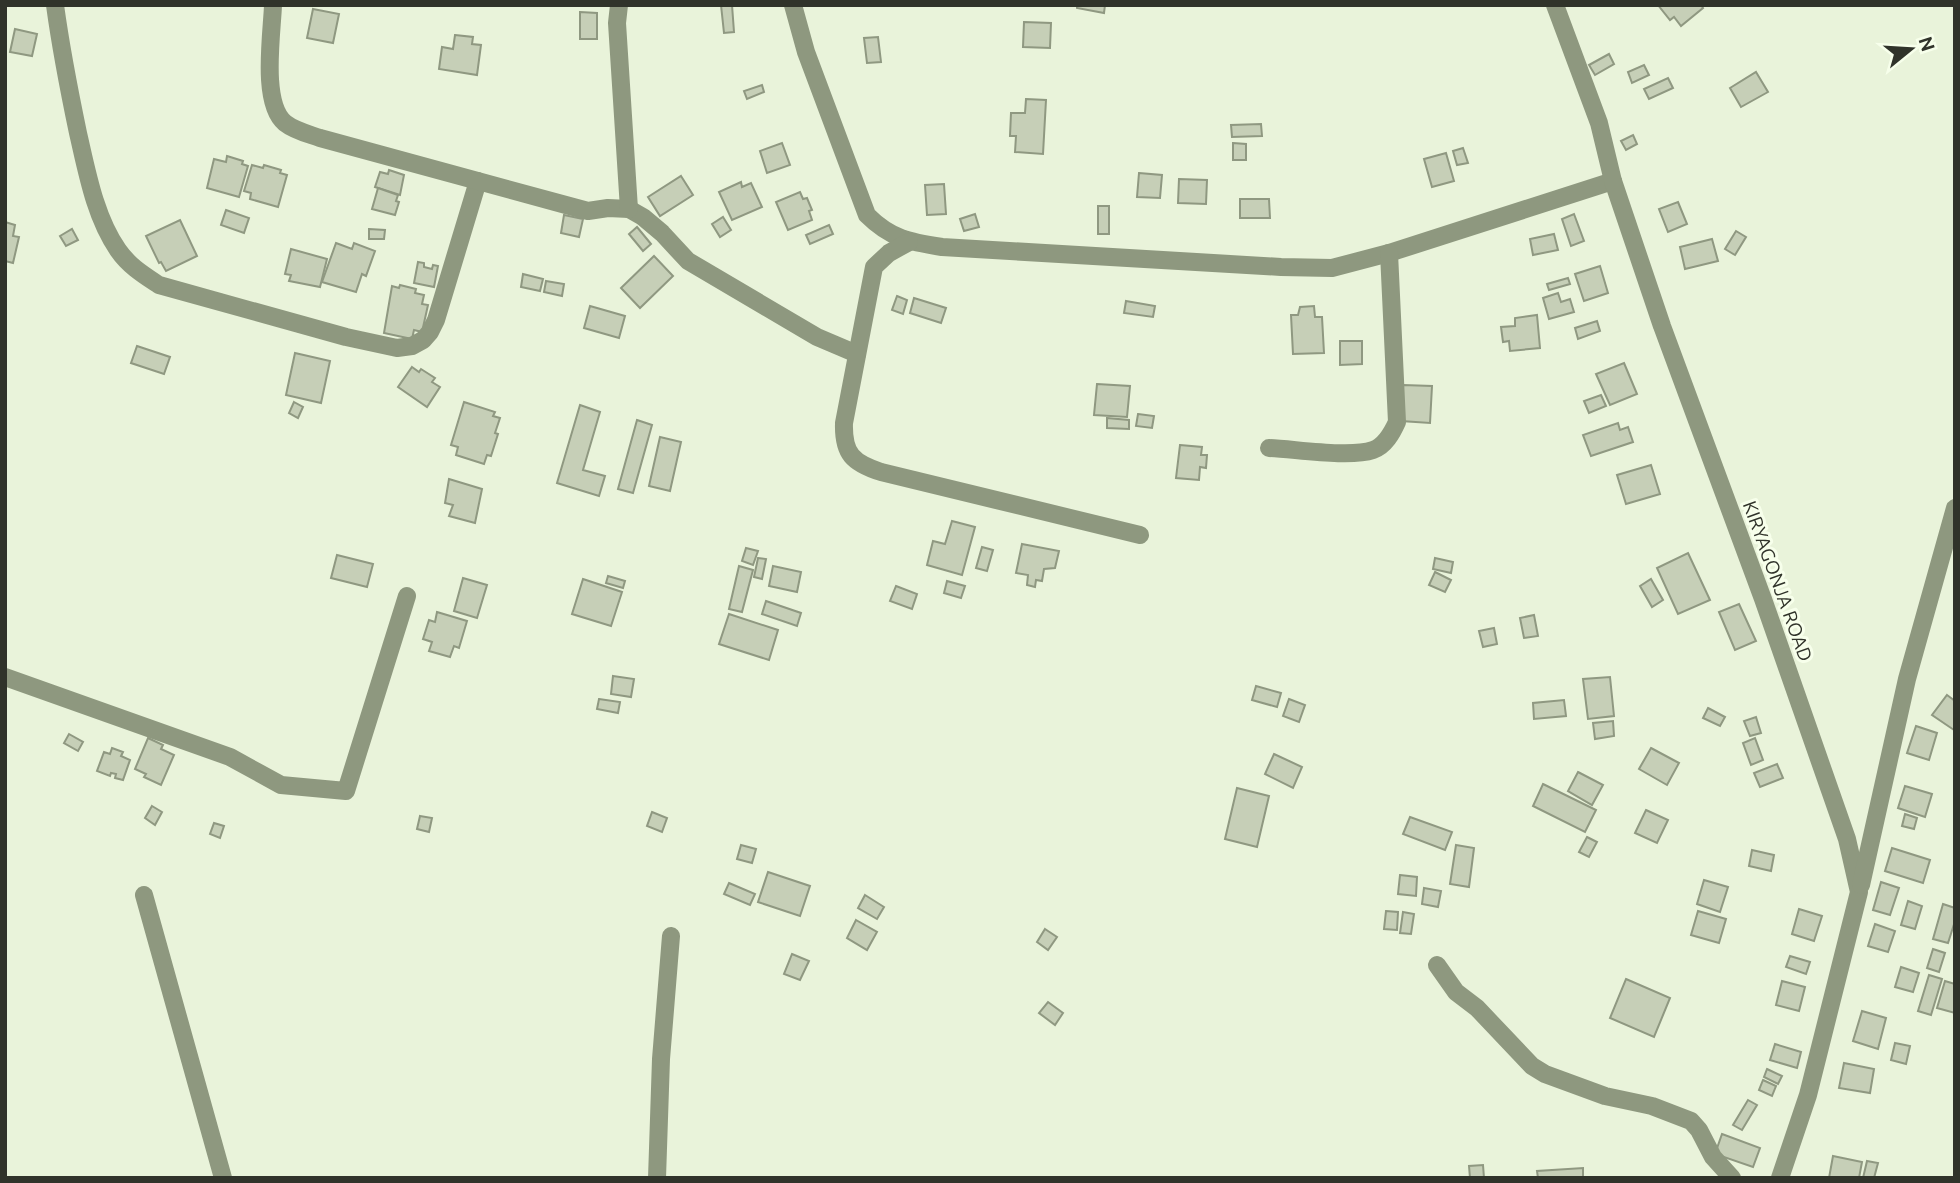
<svg xmlns="http://www.w3.org/2000/svg" width="1960" height="1183" font-family="Ubuntu,sans-serif">
<rect width="100%" height="100%" fill="#e9f3da"/>
<g fill="#c6cfb7" stroke="#8f9881" stroke-width="2">
<path d="M721,5H732L734,32L724,33Z"/>
<path d="M1077,5H1105L1104,13L1077,8Z"/>
<path d="M1658,5H1701L1703,8L1681,26L1674,17L1670,20Z"/>
<path d="M313,9L339,14L333,43L307,38Z"/>
<path d="M580,12L597,13V39H580Z"/>
<path d="M1024,22L1051,23L1050,48L1023,47Z"/>
<path d="M15,29L37,34L32,56L10,52Z"/>
<path d="M455,35L473,37L472,44L481,45L477,75L439,69L442,47L453,49Z"/>
<path d="M878,37L881,62L867,63L864,38Z"/>
<path d="M1609,54L1614,64L1595,75L1589,65Z"/>
<path d="M1644,65L1649,75L1632,83L1628,72Z"/>
<path d="M1756,72L1768,92L1741,107L1730,88Z"/>
<path d="M1668,78L1673,88L1649,99L1644,89Z"/>
<path d="M762,85L764,92L747,99L744,91Z"/>
<path d="M1026,99L1046,100L1043,154L1015,152L1016,136H1010L1011,113H1025Z"/>
<path d="M1261,124L1262,136L1232,137L1231,125Z"/>
<path d="M1633,135L1637,144L1626,150L1621,141Z"/>
<path d="M782,143L790,165L767,173L760,151Z"/>
<path d="M1233,143L1246,144V160H1233Z"/>
<path d="M1463,148L1468,163L1457,165L1453,151Z"/>
<path d="M1446,153L1454,181L1432,187L1424,159Z"/>
<path d="M227,156L243,161L242,164L248,166L239,197L207,188L214,159L226,162Z"/>
<path d="M252,165L263,168L264,165L281,170L280,173L287,175L278,207L250,199L251,193L244,191Z"/>
<path d="M389,170L404,175L400,195L375,187L380,172L388,174Z"/>
<path d="M1139,173L1162,175L1160,198L1137,197Z"/>
<path d="M681,176L693,195L660,216L648,197Z"/>
<path d="M1179,179L1207,180L1206,204L1178,203Z"/>
<path d="M741,182L742,187L751,183L762,207L732,220L719,192Z"/>
<path d="M944,184L946,214L927,215L925,185Z"/>
<path d="M378,188L398,195L396,201L399,202L395,215L372,209Z"/>
<path d="M800,192L803,199L807,198L812,210L809,211L812,220L788,230L776,202Z"/>
<path d="M1240,199H1269L1270,218H1240Z"/>
<path d="M1678,202L1687,224L1668,232L1659,209Z"/>
<rect x="1098" y="206" width="11" height="28"/>
<path d="M226,210L249,218L244,233L221,225Z"/>
<path d="M975,214L979,227L964,231L960,219Z"/>
<path d="M1574,214L1584,241L1571,246L1562,219Z"/>
<path d="M564,215L583,219L579,237L561,233Z"/>
<path d="M723,217L731,230L720,237L712,224Z"/>
<path d="M180,220L197,256L166,271L161,262L159,263L146,236Z"/>
<path d="M5,222L15,225L13,236L19,237L13,263L5,261Z"/>
<path d="M829,225L833,234L810,244L806,235Z"/>
<path d="M637,227L651,244L643,251L629,234Z"/>
<path d="M72,229L78,240L66,246L60,236Z"/>
<path d="M369,229L385,230L384,239H369Z"/>
<path d="M1736,231L1746,237L1735,255L1725,249Z"/>
<path d="M1554,234L1558,250L1533,255L1530,239Z"/>
<path d="M1712,239L1718,261L1685,269L1680,247Z"/>
<path d="M336,243L352,249L354,243L375,251L366,276L362,274L356,292L322,282Z"/>
<path d="M291,249L327,259L320,287L289,281L291,275L285,274Z"/>
<path d="M654,256L673,276L640,308L621,288Z"/>
<path d="M418,262L424,263V267L432,269L433,265L438,266L434,287L414,283Z"/>
<path d="M1600,266L1608,293L1584,301L1575,274Z"/>
<path d="M523,274L543,279L540,291L521,287Z"/>
<path d="M1568,278L1570,284L1549,290L1547,284Z"/>
<path d="M546,281L564,284L562,296L544,292Z"/>
<path d="M400,285L416,289L415,293L424,295L422,304L428,305L422,332L414,330L412,339L384,333L392,286L399,288Z"/>
<path d="M1558,293L1561,302L1570,299L1574,312L1549,319L1543,298Z"/>
<path d="M897,296L907,300L903,314L892,310Z"/>
<path d="M914,298L946,308L941,323L910,313Z"/>
<path d="M1126,301L1155,306L1153,317L1124,313Z"/>
<path d="M590,306L625,316L619,338L584,328Z"/>
<path d="M1314,306L1315,317H1322L1324,353L1293,354L1291,315H1298L1300,307Z"/>
<path d="M1537,315L1540,348L1510,351L1509,341L1503,342L1501,327L1515,326V318Z"/>
<path d="M1597,321L1600,331L1578,339L1575,328Z"/>
<path d="M1340,341H1362V364L1340,365Z"/>
<path d="M137,346L170,357L164,374L131,363Z"/>
<path d="M295,353L330,361L321,403L286,395Z"/>
<path d="M1624,363L1637,394L1610,405L1596,374Z"/>
<path d="M412,367L419,372L421,369L435,378L432,382L440,387L427,407L398,387Z"/>
<path d="M1097,384L1130,386L1127,417L1094,415Z"/>
<path d="M1403,385L1432,386L1430,423L1401,421Z"/>
<path d="M1601,395L1606,406L1589,413L1584,401Z"/>
<path d="M294,402L303,407L298,418L289,413Z"/>
<path d="M464,402L495,412L493,416L500,418L495,433L498,434L491,456L487,455L484,464L456,455L458,447L451,445Z"/>
<path d="M580,405L600,412L583,470L605,476L599,496L557,483Z"/>
<path d="M1138,414L1154,416L1152,428L1136,426Z"/>
<path d="M1107,418L1129,420V429L1107,428Z"/>
<path d="M637,420L652,425L633,493L618,489Z"/>
<path d="M1618,423L1620,430L1628,427L1633,442L1591,456L1583,435Z"/>
<path d="M660,437L681,442L670,491L649,486Z"/>
<path d="M1180,445L1202,447L1201,455H1207L1206,468L1200,467L1199,480L1176,478Z"/>
<path d="M1651,465L1660,494L1626,504L1617,475Z"/>
<path d="M449,479L482,489L475,523L449,516L453,505L445,503Z"/>
<path d="M952,521L975,527L962,575L927,565L933,541L945,544Z"/>
<path d="M1022,544L1059,551L1055,568L1044,569L1042,581L1036,580L1035,587L1027,585L1028,575L1016,573Z"/>
<path d="M982,547L993,550L987,571L976,568Z"/>
<path d="M746,548L758,551L753,565L742,561Z"/>
<path d="M1688,553L1710,600L1678,614L1657,568Z"/>
<path d="M337,555L373,564L367,587L331,578Z"/>
<path d="M758,558L766,559L762,579L754,577Z"/>
<path d="M1435,558L1453,562L1451,573L1433,569Z"/>
<path d="M739,566L753,570L742,612L729,609Z"/>
<path d="M773,566L801,572L797,592L769,586Z"/>
<path d="M1435,572L1451,580L1445,592L1429,585Z"/>
<path d="M608,576L625,581L623,588L606,583Z"/>
<path d="M463,578L487,585L477,618L454,611Z"/>
<path d="M583,579L622,592L611,626L572,614Z"/>
<path d="M1651,579L1663,600L1652,607L1640,586Z"/>
<path d="M947,581L965,586L961,598L944,593Z"/>
<path d="M896,586L917,594L912,609L890,601Z"/>
<path d="M766,601L801,613L797,626L762,614Z"/>
<path d="M1739,604L1756,641L1735,650L1719,612Z"/>
<path d="M437,612L467,621L459,648L454,646L450,657L429,651L432,642L423,639L429,620L435,622Z"/>
<path d="M729,614L778,630L769,660L719,644Z"/>
<path d="M1534,615L1538,636L1524,638L1520,618Z"/>
<path d="M1494,628L1497,644L1483,647L1479,631Z"/>
<path d="M613,676L634,679L631,697L611,694Z"/>
<path d="M1610,677L1614,716L1588,719L1583,679Z"/>
<path d="M1256,686L1281,693L1277,707L1252,700Z"/>
<path d="M1947,695L1955,701L1954,730L1932,715Z"/>
<path d="M599,699L620,702L618,713L597,709Z"/>
<path d="M1289,699L1305,705L1299,722L1283,716Z"/>
<path d="M1564,700L1566,716L1534,719L1533,703Z"/>
<path d="M1708,708L1725,717L1720,726L1703,718Z"/>
<path d="M1756,717L1761,733L1750,736L1744,721Z"/>
<path d="M1613,721L1614,736L1595,739L1593,723Z"/>
<path d="M1916,726L1937,733L1929,760L1907,753Z"/>
<path d="M69,734L83,742L78,751L64,743Z"/>
<path d="M148,738L163,745L161,749L174,755L161,785L144,777L146,774L135,769Z"/>
<path d="M1755,738L1763,760L1751,765L1743,743Z"/>
<path d="M112,748L123,752L121,756L130,760L123,780L115,778L116,774L111,773L110,776L97,771L104,752L110,754Z"/>
<path d="M1651,748L1679,763L1667,785L1639,769Z"/>
<path d="M1274,754L1302,767L1293,788L1265,774Z"/>
<path d="M1777,764L1783,778L1760,787L1754,773Z"/>
<path d="M1578,772L1603,785L1592,805L1568,791Z"/>
<path d="M1543,784L1596,810L1585,832L1533,806Z"/>
<path d="M1905,786L1932,794L1925,817L1898,808Z"/>
<path d="M1237,788L1269,796L1257,847L1225,839Z"/>
<path d="M152,806L162,812L155,825L145,818Z"/>
<path d="M1646,810L1668,820L1657,843L1635,833Z"/>
<path d="M652,812L667,818L662,832L647,826Z"/>
<path d="M1905,814L1917,818L1914,829L1902,826Z"/>
<path d="M420,816L432,818L429,832L417,829Z"/>
<path d="M1410,817L1452,832L1445,850L1403,834Z"/>
<path d="M214,823L224,826L220,838L210,834Z"/>
<path d="M1587,837L1597,842L1589,857L1579,852Z"/>
<path d="M741,845L756,849L752,863L737,859Z"/>
<path d="M1456,845L1474,848L1469,887L1450,884Z"/>
<path d="M1892,848L1930,860L1923,883L1885,871Z"/>
<path d="M1752,850L1774,855L1771,871L1749,866Z"/>
<path d="M768,872L810,886L800,916L758,902Z"/>
<path d="M1400,875L1417,877L1416,896L1398,894Z"/>
<path d="M1704,880L1728,887L1720,912L1697,904Z"/>
<path d="M1881,882L1899,888L1890,915L1873,910Z"/>
<path d="M729,883L755,894L750,905L724,894Z"/>
<path d="M1424,888L1441,891L1438,907L1422,904Z"/>
<path d="M865,895L884,907L877,919L858,908Z"/>
<path d="M1908,901L1922,906L1915,929L1901,925Z"/>
<path d="M1943,904L1955,908V921L1948,943L1933,939Z"/>
<path d="M1799,909L1822,916L1814,941L1792,934Z"/>
<path d="M1386,911L1398,912L1397,930L1384,929Z"/>
<path d="M1698,911L1726,919L1719,943L1691,935Z"/>
<path d="M1403,912L1414,914L1411,934L1400,933Z"/>
<path d="M856,920L877,932L867,950L847,938Z"/>
<path d="M1875,924L1895,931L1888,952L1868,946Z"/>
<path d="M1045,929L1057,937L1048,950L1037,942Z"/>
<path d="M1933,949L1945,953L1939,972L1927,968Z"/>
<path d="M792,954L809,961L800,980L784,974Z"/>
<path d="M1790,956L1810,962L1806,974L1786,967Z"/>
<path d="M1901,967L1919,973L1913,992L1895,987Z"/>
<path d="M1929,975L1942,979L1931,1015L1918,1011Z"/>
<path d="M1626,979L1670,998L1654,1037L1610,1018Z"/>
<path d="M1782,981L1805,987L1799,1011L1776,1005Z"/>
<path d="M1945,981L1955,984V1013L1937,1008Z"/>
<path d="M1048,1002L1063,1013L1055,1025L1039,1013Z"/>
<path d="M1862,1011L1886,1018L1878,1049L1853,1041Z"/>
<path d="M1895,1043L1910,1046L1906,1064L1891,1060Z"/>
<path d="M1775,1044L1801,1052L1797,1068L1770,1060Z"/>
<path d="M1844,1063L1874,1069L1870,1093L1839,1088Z"/>
<path d="M1767,1069L1782,1076L1778,1084L1764,1077Z"/>
<path d="M1763,1080L1776,1086L1772,1096L1759,1090Z"/>
<path d="M1748,1100L1757,1105L1742,1130L1733,1125Z"/>
<path d="M1722,1134L1760,1148L1753,1167L1715,1154Z"/>
<path d="M1833,1156L1862,1162L1859,1178H1829Z"/>
<path d="M1867,1161L1878,1163L1874,1178H1863Z"/>
<path d="M1483,1165L1484,1178H1470L1469,1166Z"/>
<path d="M1583,1168V1178H1538L1537,1171Z"/>
</g>
<g fill="none" stroke-linecap="round" stroke-linejoin="round">
<g stroke="#8e987f" stroke-width="18">
<path d="M55,5C61,49 69,90 78,133C87,172 95,217 118,250C129,266 144,275 159,285L346,337L397,348L412,346L423,340L430,332L436,320L478,181"/>
<path d="M273,5C272,34 261,103 285,123C295,131 309,134 320,138L588,211L608,208L629,209L643,217L662,233L688,261L817,337L857,354"/>
<path d="M619,5L617,23L629,209"/>
<path d="M793,5L806,52L867,215C891,239 910,242 942,247L1281,267L1332,268L1389,253L1613,181"/>
<path d="M1555,5L1599,123L1613,181L1662,326L1763,599L1847,839L1859,892L1808,1095L1780,1178"/>
<path d="M909,242L889,253L874,267L844,423C843,454 853,463 881,472L1140,535"/>
<path d="M1269,448C1295,449 1350,458 1373,450C1385,446 1392,433 1397,422L1389,253"/>
<path d="M5,677L230,757L281,785L346,791L407,596"/>
<path d="M1861,885L1907,679L1955,508"/>
<path d="M144,895L223,1178"/>
<path d="M1437,965L1456,992L1477,1008L1532,1066L1545,1074L1605,1096L1652,1106L1691,1121L1699,1130L1713,1157L1732,1178"/>
<path d="M657,1178L661,1059L671,936"/>
</g>
</g>
<g text-anchor="middle" stroke-width="6" stroke-linejoin="round" paint-order="stroke">
<g font-size="19" fill="#30332a" stroke="#f7ffeb">
<text transform="translate(1778 581) rotate(70)" y="7">KIRYAGONJA ROAD</text>
</g>
</g>
<rect width="1960" height="1183" fill="none" stroke="#30332a" stroke-width="14"/>
<g transform="translate(1911 49) rotate(72)" stroke="#f7ffeb" stroke-width="5" paint-order="stroke">
<path d="M0-5L12 26L0 18L-12 26Z" fill="#30332a"/>
<text y="-10" font-size="19" font-weight="bold" text-anchor="middle" fill="#30332a">N</text>
</g>
</svg>
